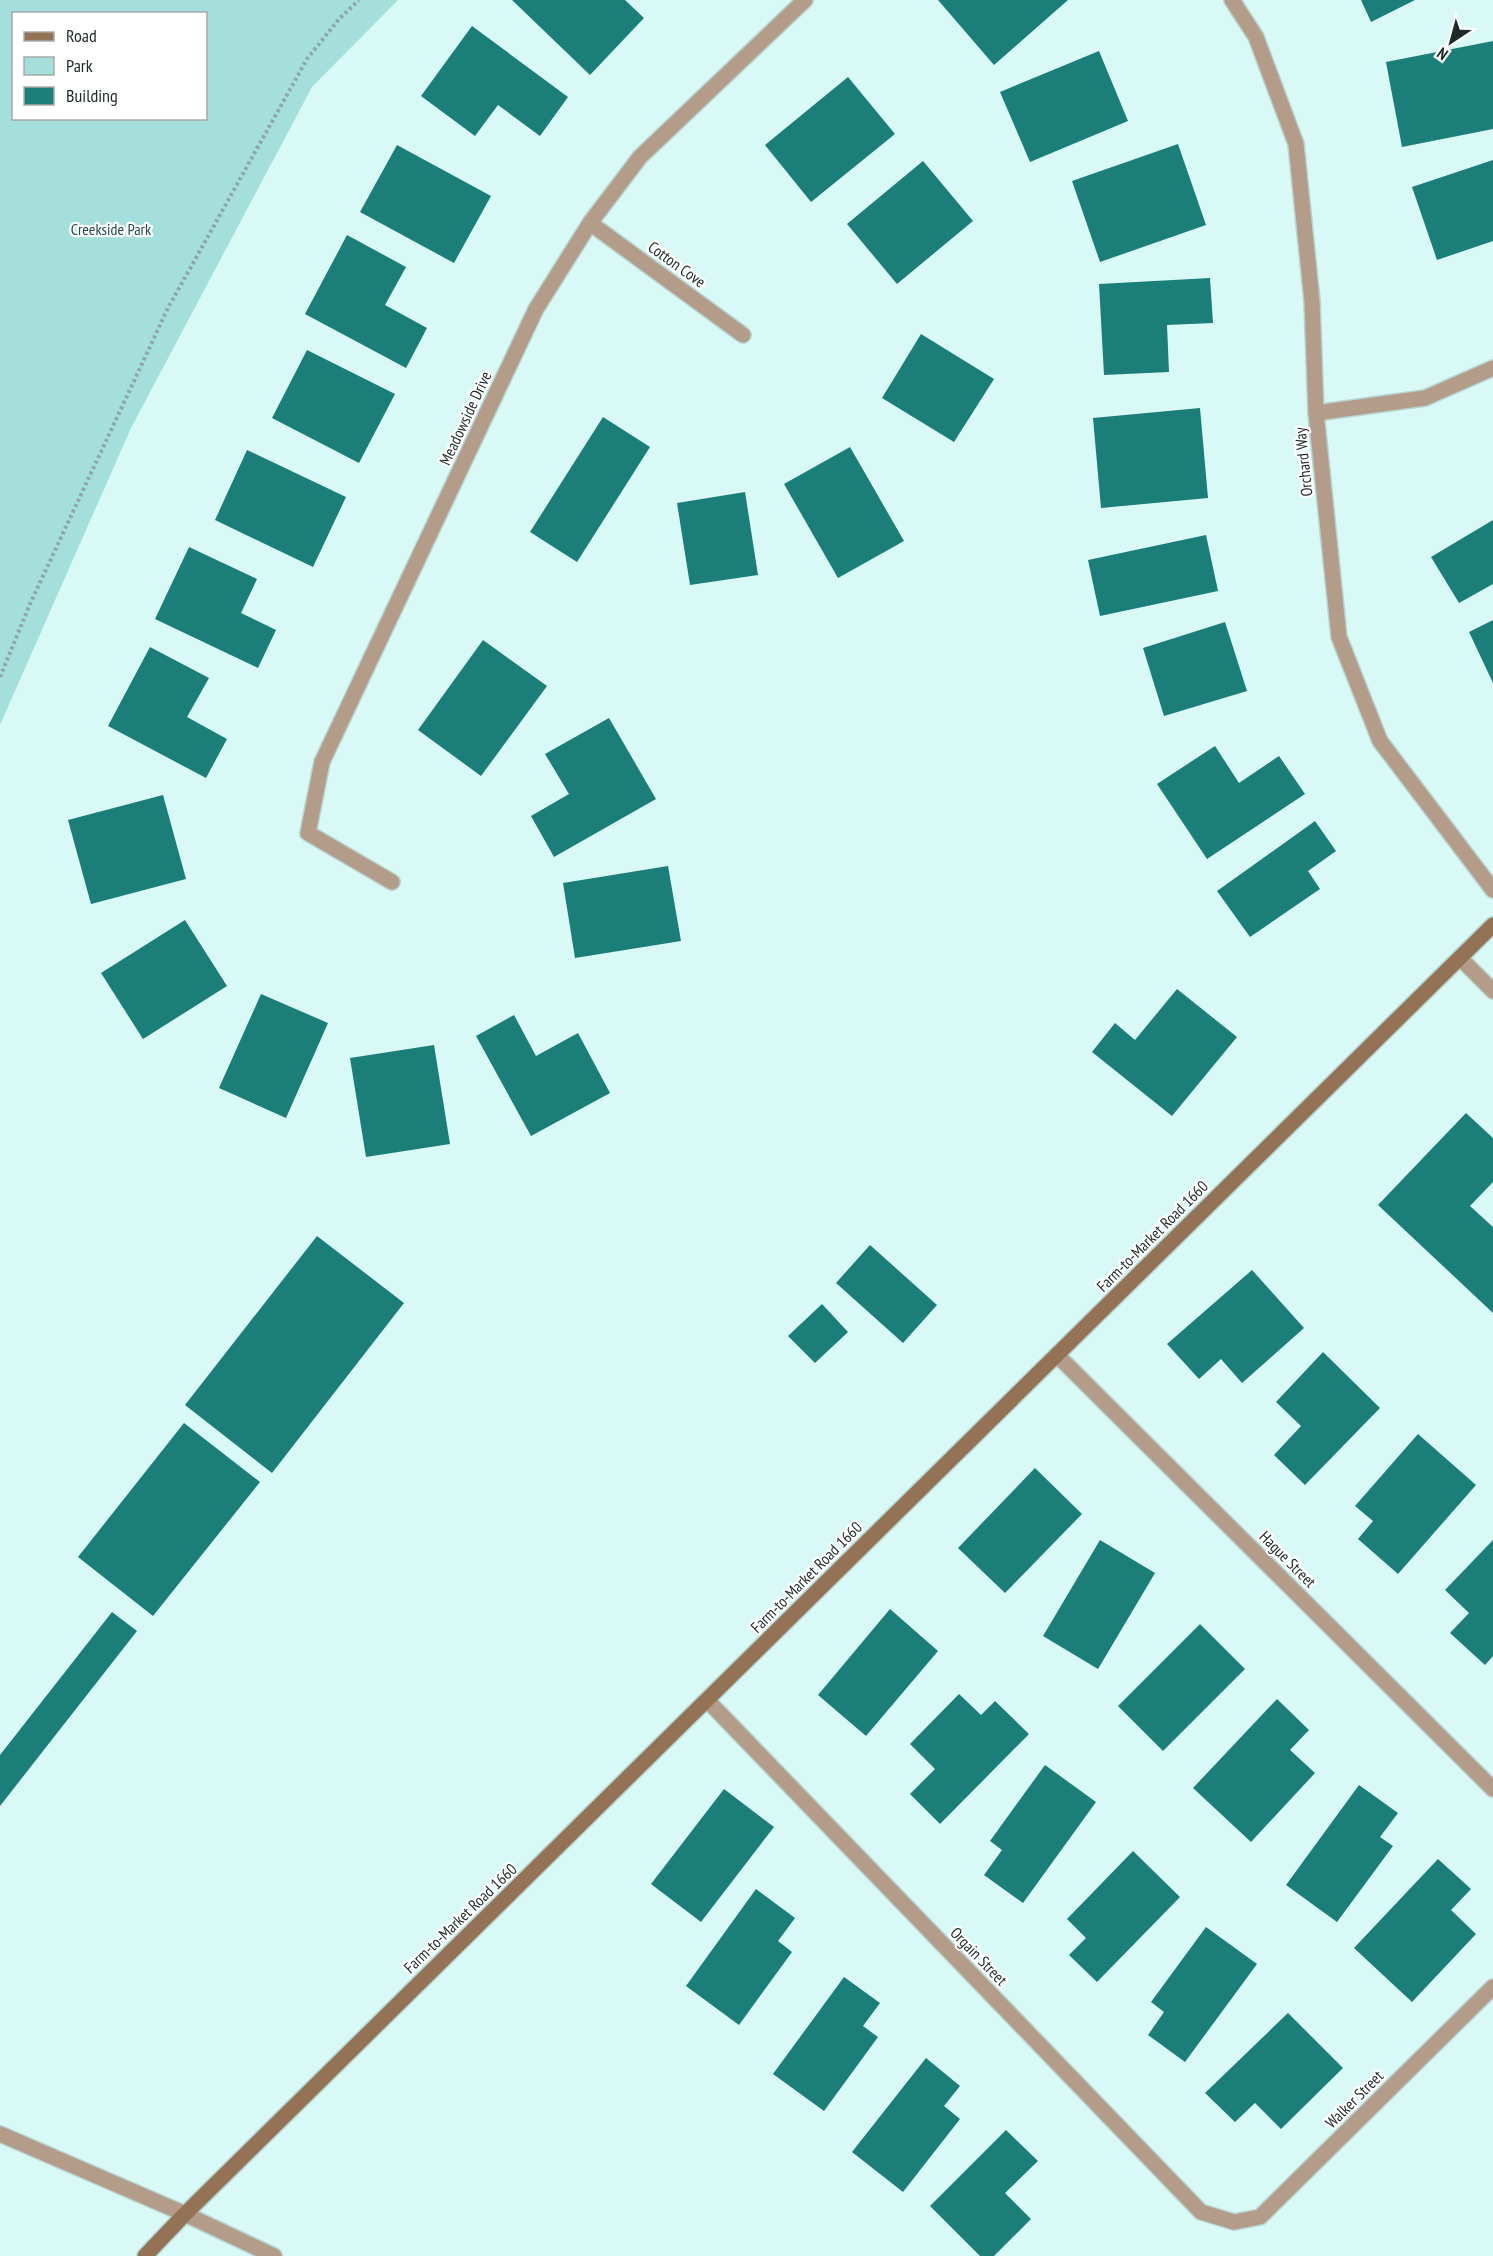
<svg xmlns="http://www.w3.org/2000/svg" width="1493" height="2256" font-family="'PT Sans Narrow',sans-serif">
<rect width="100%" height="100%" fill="#d9f9f6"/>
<path fill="#a4dfdb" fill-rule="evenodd" d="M0,0H398L312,87L131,428L0,725ZM14,14H206V118H14Z"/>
<g fill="#1c7e79">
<path d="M512,0H625L644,18L590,75Z"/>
<path d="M938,0H1068L994,65Z"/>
<path d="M1361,0H1415L1371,22Z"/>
<path d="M472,26L568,97L540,136L498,105L475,136L421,96Z"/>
<path d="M1493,41V129L1402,147L1386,62Z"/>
<path d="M1099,51L1128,121L1030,162L1000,92Z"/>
<path d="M848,77L895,134L811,202L765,145Z"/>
<path d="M1178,144L1206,225L1100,262L1072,181Z"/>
<path d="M397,145L491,196L454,263L360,212Z"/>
<path d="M1493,160V241L1437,260L1412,187Z"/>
<path d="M923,161L973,221L897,284L847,224Z"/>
<path d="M347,235L406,267L385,305L427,328L406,368L305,314Z"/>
<path d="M1210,278L1213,323L1167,325L1169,372L1104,375L1099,284Z"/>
<path d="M921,334L994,379L954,442L882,398Z"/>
<path d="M307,350L395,394L359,463L272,418Z"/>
<path d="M1200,408L1208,498L1101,508L1093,418Z"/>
<path d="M603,417L650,447L577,562L530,532Z"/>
<path d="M850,447L904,541L838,578L784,484Z"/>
<path d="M247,450L346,497L313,567L215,520Z"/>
<path d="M745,492L758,575L690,585L677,503Z"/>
<path d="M1493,520V584L1459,603L1431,557Z"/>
<path d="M1206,535L1218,591L1100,616L1088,560Z"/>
<path d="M189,547L257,579L241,613L276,630L258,668L155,619Z"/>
<path d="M1493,620V683L1469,632Z"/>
<path d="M1225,622L1247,691L1164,716L1143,648Z"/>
<path d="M483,640L547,686L481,776L418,730Z"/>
<path d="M150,647L209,678L187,717L227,739L206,778L108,726Z"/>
<path d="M609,718L656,799L554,857L531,816L569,794L545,754Z"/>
<path d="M1215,746L1239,783L1279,756L1305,794L1207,859L1157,784Z"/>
<path d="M163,795L186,879L91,904L68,820Z"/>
<path d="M1315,821L1336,851L1308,871L1320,889L1250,937L1217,891Z"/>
<path d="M668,866L681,941L575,958L563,883Z"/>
<path d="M185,920L227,986L143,1039L101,973Z"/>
<path d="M1177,989L1237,1037L1172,1116L1092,1052L1115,1023L1135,1040Z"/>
<path d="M261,994L328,1023L286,1118L219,1088Z"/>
<path d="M514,1015L536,1056L578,1033L610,1093L531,1136L476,1036Z"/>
<path d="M434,1045L450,1144L366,1157L350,1058Z"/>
<path d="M1466,1113L1493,1138V1182L1470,1206L1493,1227V1313L1378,1205Z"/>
<path d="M317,1236L404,1303L272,1473L185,1405Z"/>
<path d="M870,1245L937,1305L903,1343L836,1283Z"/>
<path d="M1252,1270L1304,1328L1242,1383L1221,1359L1199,1379L1167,1344Z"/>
<path d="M822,1304L848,1332L815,1363L788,1336Z"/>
<path d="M1323,1352L1380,1408L1305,1485L1274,1455L1301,1426L1276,1402Z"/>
<path d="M184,1423L260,1482L153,1616L78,1557Z"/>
<path d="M1418,1434L1476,1485L1398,1574L1358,1539L1373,1521L1355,1506Z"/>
<path d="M1035,1468L1082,1514L1005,1593L958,1548Z"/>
<path d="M1100,1540L1155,1573L1098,1669L1043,1636Z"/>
<path d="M1493,1540V1656L1485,1665L1450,1633L1469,1613L1445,1590Z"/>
<path d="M890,1609L938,1651L866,1736L818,1695Z"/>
<path d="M112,1612L137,1631L0,1806V1755Z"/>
<path d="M1200,1624L1245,1669L1163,1751L1118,1706Z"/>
<path d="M959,1694L981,1715L995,1701L1029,1734L940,1824L910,1794L935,1769L910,1744Z"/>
<path d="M1277,1699L1309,1730L1290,1750L1315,1773L1251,1842L1193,1788Z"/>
<path d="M1045,1765L1096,1802L1023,1903L984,1875L1002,1850L990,1841Z"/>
<path d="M1359,1785L1398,1813L1380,1837L1393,1846L1337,1922L1286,1885Z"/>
<path d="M724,1789L774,1827L701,1922L651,1884Z"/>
<path d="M1133,1851L1180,1897L1097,1982L1069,1955L1086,1938L1067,1919Z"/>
<path d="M1438,1859L1471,1889L1451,1910L1476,1934L1412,2002L1354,1948Z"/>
<path d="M756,1889L795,1918L778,1941L792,1952L739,2025L686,1986Z"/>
<path d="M1206,1927L1257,1964L1185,2062L1148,2035L1164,2012L1151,2002Z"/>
<path d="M844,1977L880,2003L863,2026L878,2037L824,2111L773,2074Z"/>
<path d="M1288,2013L1343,2068L1281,2129L1255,2103L1235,2122L1205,2093Z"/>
<path d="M926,2058L960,2086L944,2106L960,2119L903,2192L852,2152Z"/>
<path d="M1006,2130L1038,2161L1005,2193L1031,2219L994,2256H980L930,2206Z"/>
</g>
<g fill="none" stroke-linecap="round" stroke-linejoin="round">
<g stroke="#b7d4d1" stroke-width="18">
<path id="service" d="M0,2134L185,2214"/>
</g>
<g stroke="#b7d4d1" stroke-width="18">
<g id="minor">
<path d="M1232,0L1256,37L1296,144L1312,301L1316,413L1339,637L1380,741L1493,890"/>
<path d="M590,223L743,335"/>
<path d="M1316,413L1425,398L1493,368"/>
<path d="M392,882L308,833L322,762L536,309L590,223L640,157L805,0"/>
<path d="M1460,958L1493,991"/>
<path d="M1057,1355L1493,1789"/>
<path d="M707,1700L1201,2212L1234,2222L1260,2217L1493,1987"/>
<path d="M185,2214L274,2256"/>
</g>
</g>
<g stroke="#b7d4d1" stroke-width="18">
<path id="secondary" d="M145,2256L185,2214L1493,925"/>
</g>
<path stroke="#8fa7a5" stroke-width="4" stroke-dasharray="3 3" stroke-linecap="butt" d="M0,677L30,604L168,308L307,59L339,19L359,0"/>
<use href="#service" stroke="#b39c89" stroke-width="15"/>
<use href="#minor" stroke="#b39c89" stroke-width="15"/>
<use href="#secondary" stroke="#937256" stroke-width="15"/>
</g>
<g text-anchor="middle" stroke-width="4.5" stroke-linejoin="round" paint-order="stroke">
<g font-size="16" fill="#244d4a" stroke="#fff">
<text x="111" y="235">Creekside Park</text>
</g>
<g font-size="16" fill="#1e2a29" stroke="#fff">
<text transform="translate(677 264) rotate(36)" y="6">Cotton Cove</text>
<text transform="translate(465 418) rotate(-65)" y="6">Meadowside Drive</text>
<text transform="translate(1303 462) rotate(-96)" y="6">Orchard Way</text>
<text transform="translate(1152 1236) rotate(-45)" y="6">Farm-to-Market Road 1660</text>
<text transform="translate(1288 1559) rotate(45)" y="6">Hague Street</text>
<text transform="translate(806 1577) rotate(-45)" y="6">Farm-to-Market Road 1660</text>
<text transform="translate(460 1918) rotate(-44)" y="6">Farm-to-Market Road 1660</text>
<text transform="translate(979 1956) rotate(46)" y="6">Orgain Street</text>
<text transform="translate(1354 2099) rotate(-45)" y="6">Walker Street</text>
</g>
</g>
<rect x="12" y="12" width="195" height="108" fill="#ffffff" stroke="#a5aaa9" stroke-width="1.5"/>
<rect x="24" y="32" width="30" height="9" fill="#937256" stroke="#a5aaa9" stroke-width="1.5"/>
<text x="66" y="42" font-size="18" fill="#1e2a29">Road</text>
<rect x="24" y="57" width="30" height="18" fill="#a4dfdb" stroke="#a5aaa9" stroke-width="1.5"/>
<text x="66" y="72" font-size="18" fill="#1e2a29">Park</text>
<rect x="24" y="87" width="30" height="18" fill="#1c7e79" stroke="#a5aaa9" stroke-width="1.5"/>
<text x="66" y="102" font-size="18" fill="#1e2a29">Building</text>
<g transform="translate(1451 42) rotate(216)" stroke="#ffffff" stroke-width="4.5" paint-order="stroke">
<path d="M0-4.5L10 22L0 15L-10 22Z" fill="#1e2a29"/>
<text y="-9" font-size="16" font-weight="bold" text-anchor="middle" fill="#1e2a29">N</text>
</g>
</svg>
